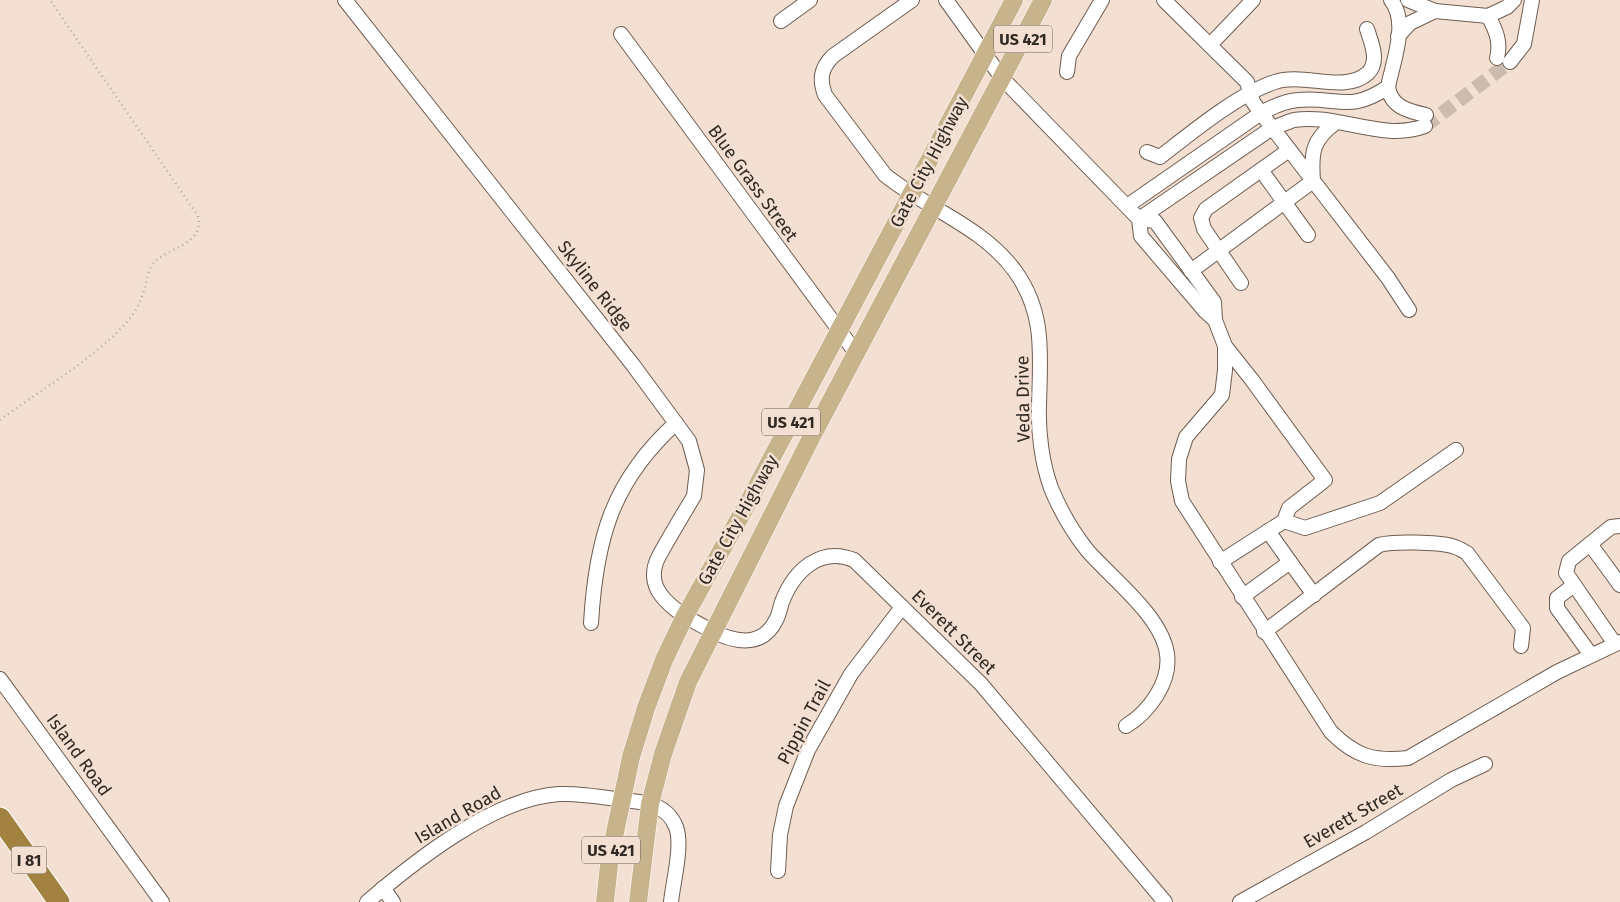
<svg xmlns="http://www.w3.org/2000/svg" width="1620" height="902" font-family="'Fira Sans',sans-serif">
<rect width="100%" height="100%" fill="#f3e0d2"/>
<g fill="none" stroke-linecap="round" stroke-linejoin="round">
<path stroke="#ccbbaf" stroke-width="14" stroke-dasharray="14 7" stroke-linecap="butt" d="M1425,126L1510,62"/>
<g stroke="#6e5d51" stroke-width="16">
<g id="minor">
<path d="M345,0L633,365L689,441L697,470L694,496C682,516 670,536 659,556C652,569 652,583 661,595C673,611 693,621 710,630C733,642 762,649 776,620C779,615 780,608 782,602C794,571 820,546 854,560L981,684L1165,902"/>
<path d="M912,0L833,56C821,68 819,79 825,95L885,175C927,209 982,226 1015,271C1046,314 1040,356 1039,406C1038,432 1042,463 1051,488C1060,510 1072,531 1087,550C1111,578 1162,616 1167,654C1171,682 1149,712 1126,726"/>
<path d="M946,0L1002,78L1139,219L1141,236L1205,311L1215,320"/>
<path d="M1164,0L1247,82L1253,102L1261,113L1388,278L1409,310"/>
<path d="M1408,0L1435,11"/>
<path d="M1488,16C1496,30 1501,42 1497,58"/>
<path d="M781,21L810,0"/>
<path d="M621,34L856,353"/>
<path d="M1398,36L1410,23L1435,11L1488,16L1507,7L1514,0"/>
<path d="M1210,45L1253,0"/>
<path d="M1510,62L1524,44L1532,0"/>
<path d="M1067,72L1069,56L1102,0"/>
<path d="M1388,87C1391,107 1408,111 1426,115"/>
<path d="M1147,152L1160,157C1191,133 1238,94 1275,82C1304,72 1345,94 1368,73C1380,61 1371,42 1367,29"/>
<path d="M1261,170L1308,235"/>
<path d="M1127,206L1261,113C1272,107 1284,101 1298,100C1338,96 1348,114 1388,87C1393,61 1409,23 1391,0"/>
<path d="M1139,219L1155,221L1214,302L1215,320L1225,346V370L1222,395L1186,437L1179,459L1178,481L1182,501L1331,732C1355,756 1374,762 1408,758L1557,672L1620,642"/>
<path d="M1139,219L1272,128C1279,126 1287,122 1294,120C1338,113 1382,142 1425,126"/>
<path d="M1191,271L1313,181C1311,153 1312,140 1335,123"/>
<path d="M1241,283L1204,229L1201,218L1206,209L1289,150"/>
<path d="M1284,521L1305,528L1380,503L1456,450"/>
<path d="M1268,531L1290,562"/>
<path d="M1590,544L1620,585"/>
<path d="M1220,562L1284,521L1289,508L1325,480L1252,380L1225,346"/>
<path d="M1574,585L1557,598V608L1591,655"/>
<path d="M1242,597L1290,562L1314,595"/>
<path d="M591,623C596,539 612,481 676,423"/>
<path d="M1264,632L1379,545C1392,541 1438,542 1452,546C1457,547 1462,550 1467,553L1523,628L1521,646"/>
<path d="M1615,644L1566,573L1569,561L1611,527L1620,526"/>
<path d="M0,679L162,902"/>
<path d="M778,871L780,835L786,806L808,750L851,674L902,607"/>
<path d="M383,888L393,902"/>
<path d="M367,902C415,861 494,798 559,794C580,793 602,797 623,800C645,802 667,804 676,827C683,845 673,882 671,902"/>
<path d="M1240,902L1366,832L1451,780L1485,764"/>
</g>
</g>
<g stroke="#fff" stroke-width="19">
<g id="major">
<path d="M605,902L610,856L631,757L646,708L664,660L685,616L750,499L1014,0"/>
<path d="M638,902L650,804L663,754L688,682L810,440L1043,0"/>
</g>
</g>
<g stroke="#fff" stroke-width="23">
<path id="highway" d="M0,818L59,902"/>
</g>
<path stroke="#b8a99d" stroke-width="2.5" stroke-dasharray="1 4" stroke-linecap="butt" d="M0,420C39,391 95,358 126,323C134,314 140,304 143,293C147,284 146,273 153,264C167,247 205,245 198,216L50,0"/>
<use href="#minor" stroke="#fff" stroke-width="14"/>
<use href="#major" stroke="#c7b48d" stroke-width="18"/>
<use href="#highway" stroke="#a18241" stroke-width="21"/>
</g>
<g text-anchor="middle" stroke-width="5" stroke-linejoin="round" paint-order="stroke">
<g fill="#f3e0d2" stroke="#6a6058" stroke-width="1">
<rect x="994" y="25.5" width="58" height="27" rx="4"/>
<rect x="762" y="408.5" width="58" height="27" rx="4"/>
<rect x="582" y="836.5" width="58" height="27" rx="4"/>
<rect x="11.5" y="846.5" width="35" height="27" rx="4"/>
</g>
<g font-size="16" font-weight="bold" fill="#302924">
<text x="1023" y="45">US 421</text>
<text x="791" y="428">US 421</text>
<text x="611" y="856">US 421</text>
<text x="29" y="866">I 81</text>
</g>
<g font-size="18" fill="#302924" stroke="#f3e0d2">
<text transform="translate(929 162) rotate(-62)" y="6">Gate City Highway</text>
<text transform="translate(753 183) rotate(54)" y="6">Blue Grass Street</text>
<text transform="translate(595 286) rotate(52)" y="6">Skyline Ridge</text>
<text transform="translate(1023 399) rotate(-91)" y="6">Veda Drive</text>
<text transform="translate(738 520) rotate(-61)" y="6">Gate City Highway</text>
<text transform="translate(954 632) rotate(45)" y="6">Everett Street</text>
<text transform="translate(804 722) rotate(-62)" y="6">Pippin Trail</text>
<text transform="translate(79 755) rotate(54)" y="6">Island Road</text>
<text transform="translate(458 815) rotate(-30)" y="6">Island Road</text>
<text transform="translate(1353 816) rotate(-30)" y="6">Everett Street</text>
</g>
</g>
</svg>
